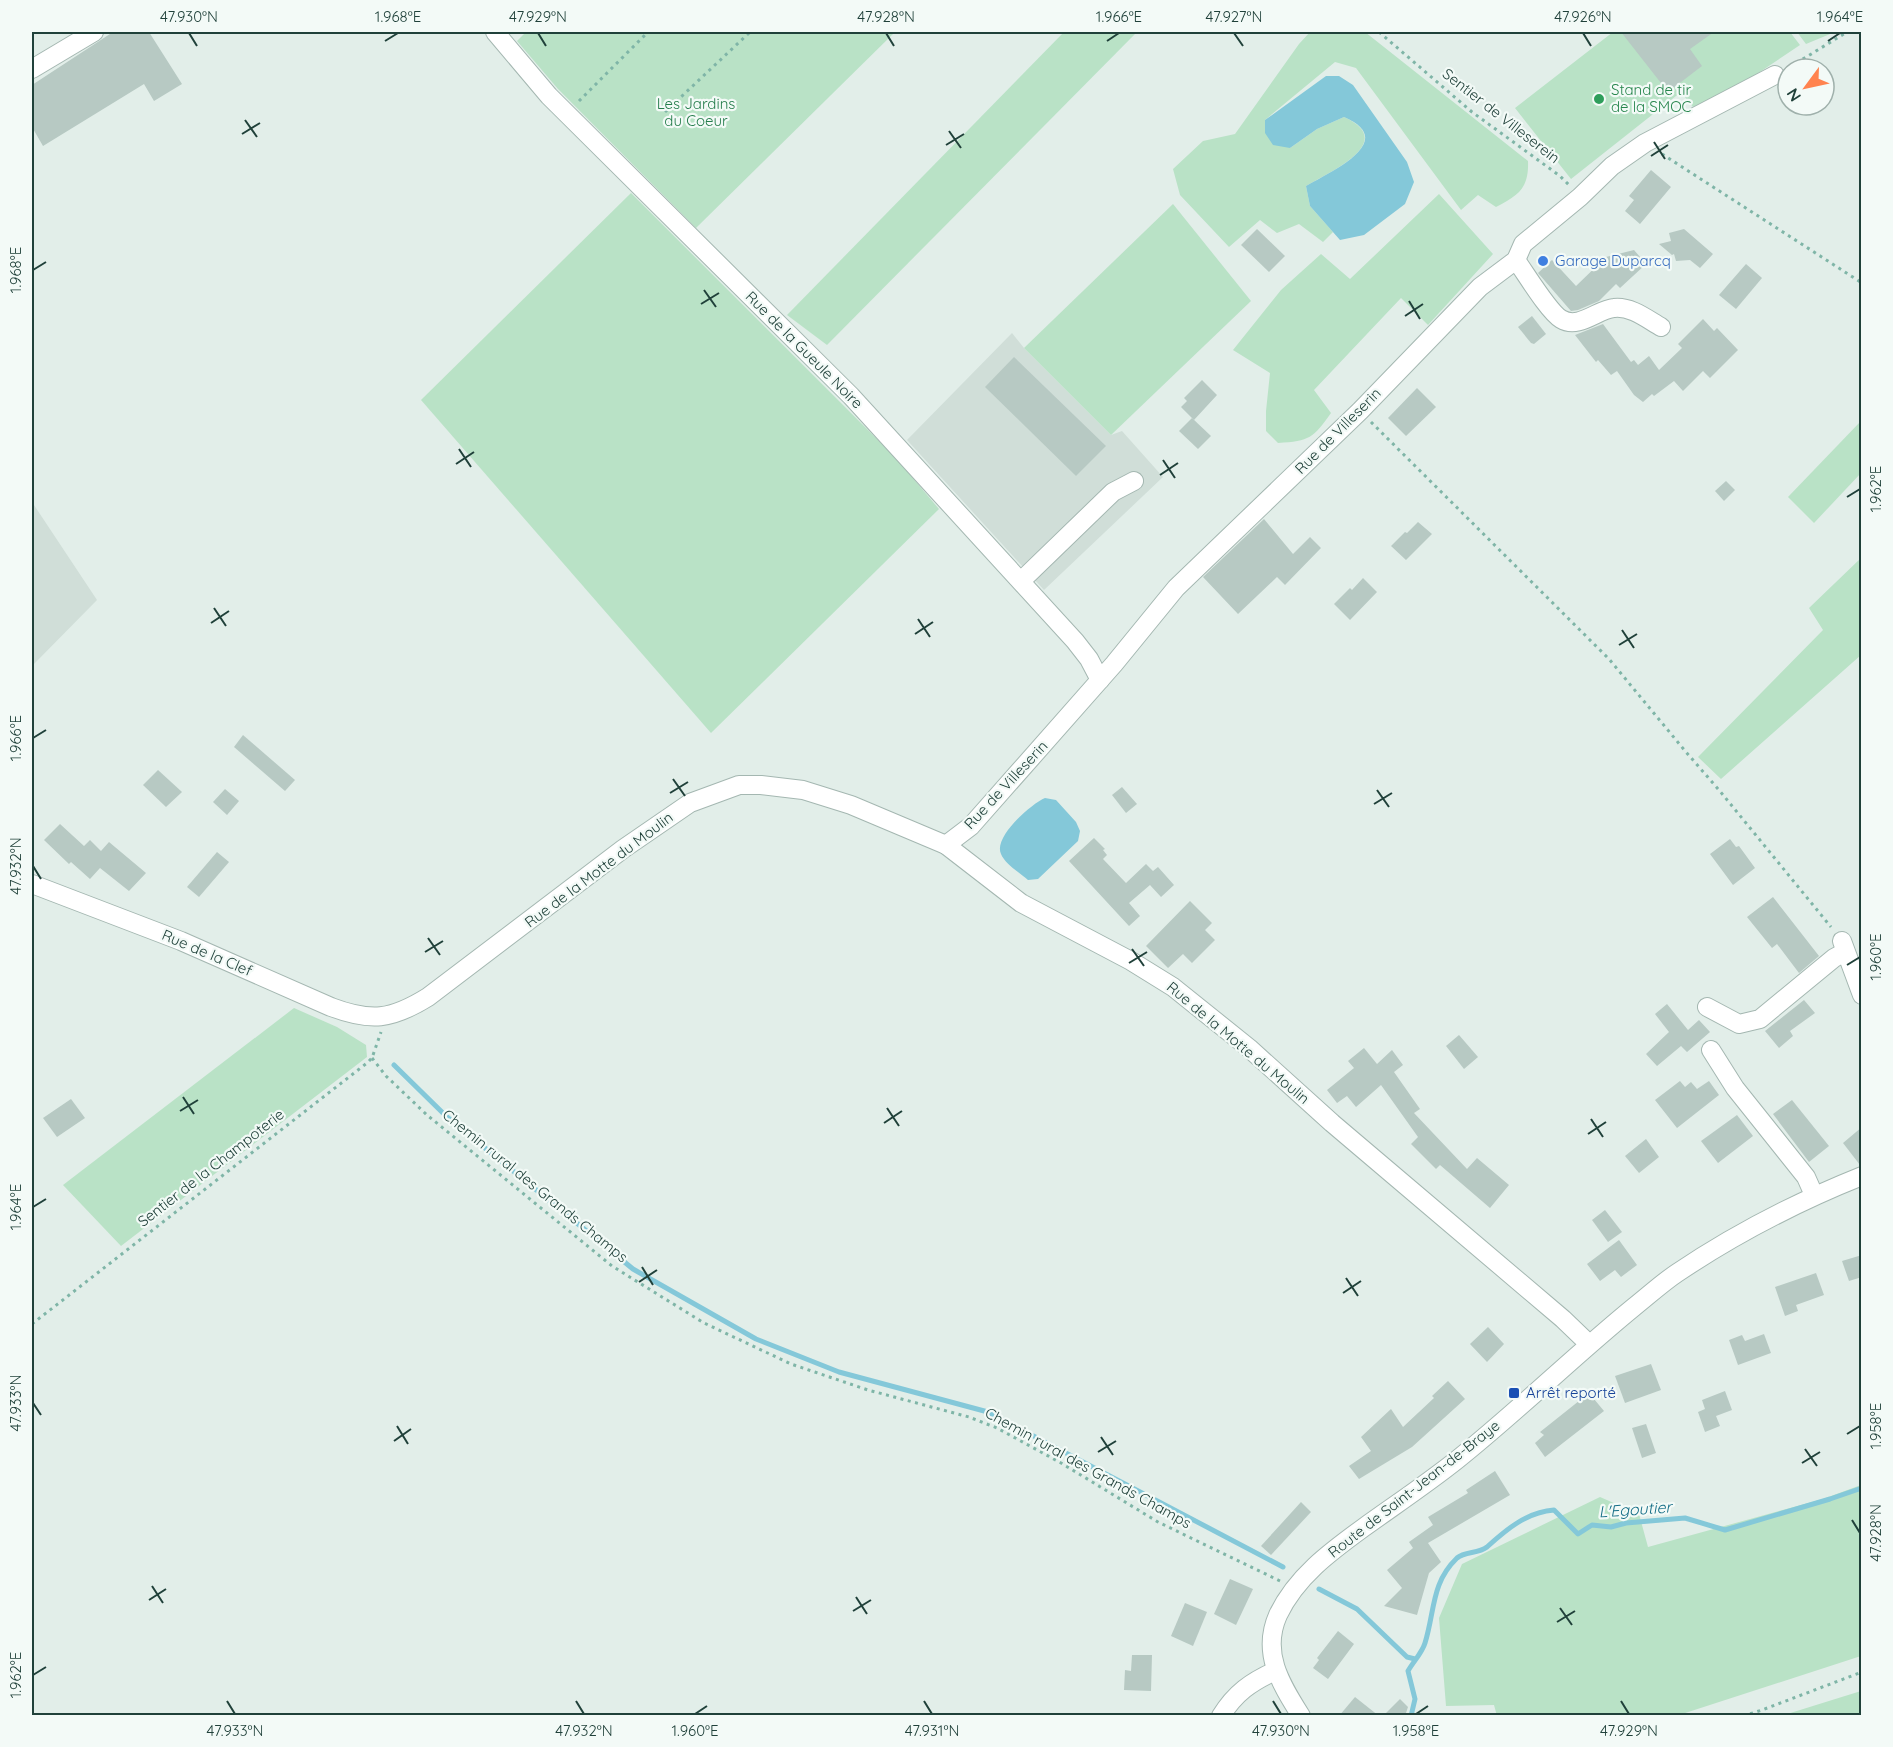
<svg xmlns="http://www.w3.org/2000/svg" width="1893" height="1747" font-family="Quicksand,sans-serif">
<rect width="100%" height="100%" fill="#e2eee9"/>
<g fill="#d0ded8">
<path d="M1012,333L1024,348L1111,435L1122,431L1163,477L1044,590L907,440Z"/>
<path d="M32,502L97,600L32,666V501Z"/>
</g>
<g fill="#b9e2c6">
<path d="M526,32H895L696,228L558,89L517,41Z"/>
<path d="M1064,32H1137L827,345L787,315Z"/>
<path d="M1310,32H1365L1528,161C1529,188 1519,195 1496,207L1478,195L1461,210L1356,68L1335,62L1265,120L1290,148L1317,129L1344,117C1399,142 1330,172 1306,186L1310,206L1333,232L1323,242L1299,224L1277,233L1260,220L1229,247L1180,195L1173,169L1203,141L1235,134L1299,44Z"/>
<path d="M1613,32H1790L1800,45L1730,92L1693,107L1681,92L1571,179L1515,108Z"/>
<path d="M1797,32H1835L1806,44Z"/>
<path d="M631,193L895,457L939,509L711,733L421,400Z"/>
<path d="M1439,194L1493,254L1428,325L1401,298L1314,390L1331,413C1313,438 1310,441 1278,443L1266,431V411L1270,373L1233,350L1281,290L1321,254L1350,279Z"/>
<path d="M1173,204L1251,301L1111,435L1024,348Z"/>
<path d="M1861,421V473L1814,523L1788,497Z"/>
<path d="M1861,558V655L1721,779L1698,757L1823,630L1809,608Z"/>
<path d="M294,1008L337,1027L366,1045L367,1057L121,1246L63,1185Z"/>
<path d="M1861,1485V1656L1679,1715L1497,1716L1494,1705L1446,1706L1439,1618L1462,1564L1600,1497L1639,1514L1648,1547L1823,1499Z"/>
<path d="M1861,1691V1715H1784Z"/>
</g>
<g fill="#84c8d9">
<path d="M1326,76H1339L1353,85L1407,162L1414,182L1405,204L1364,235L1340,240L1310,206L1306,186C1330,172 1400,141 1344,117L1317,129L1290,148L1273,145L1265,133V120Z"/>
<path d="M1045,798L1056,800L1076,822L1080,831L1078,841L1038,879L1028,880C1020,873 1005,864 1001,854C993,837 1031,804 1045,798Z"/>
</g>
<g fill="none" stroke-linecap="round" stroke-linejoin="round">
<g stroke="#84c8d9" stroke-width="5">
<path d="M394,1065L447,1117L633,1269L756,1339L839,1372L988,1412L1283,1567"/>
<path d="M1319,1589L1357,1609L1407,1657L1415,1659"/>
<path d="M1411,1716L1415,1699L1408,1671C1413,1662 1422,1653 1425,1643C1435,1611 1431,1583 1457,1558C1465,1551 1478,1554 1487,1547C1507,1529 1527,1512 1554,1510L1578,1534L1592,1525L1611,1527L1626,1523L1685,1518L1725,1530L1830,1499L1862,1488"/>
</g>
</g>
<g fill="#b7c9c3">
<path d="M113,32H149L182,84L154,101L144,84L43,146L32,127V85Z"/>
<path d="M1621,32H1714L1690,49L1702,66L1668,92Z"/>
<path d="M1651,170L1671,187L1640,224L1625,211L1634,200L1629,196Z"/>
<path d="M1257,229L1285,256L1269,272L1241,245Z"/>
<path d="M1684,229L1713,254L1700,268L1690,260L1676,261L1674,254L1672,255L1659,244L1671,241L1669,233Z"/>
<path d="M1634,250L1646,264L1620,288L1616,284L1599,301L1578,310L1571,311L1538,273L1552,260L1576,286L1606,257Z"/>
<path d="M1746,264L1762,278L1736,309L1719,295Z"/>
<path d="M1532,316L1546,334L1534,344L1531,343L1518,327Z"/>
<path d="M1703,319L1714,331L1717,328L1738,350L1710,378L1703,371L1683,391L1674,381L1654,396L1652,394L1643,402L1634,395L1617,371L1611,375L1598,360L1596,362L1575,335L1603,324L1631,362L1634,360L1638,365L1649,356L1659,370L1682,348L1678,344Z"/>
<path d="M1014,357L1106,446L1076,476L985,387Z"/>
<path d="M1202,380L1217,395L1194,420L1181,407L1187,401L1184,398Z"/>
<path d="M1417,388L1436,407L1406,436L1388,418Z"/>
<path d="M1192,418L1211,436L1198,449L1179,431Z"/>
<path d="M1726,481L1735,490L1724,501L1715,491Z"/>
<path d="M1264,519L1293,554L1310,537L1321,548L1285,585L1277,577L1238,614L1203,577Z"/>
<path d="M1418,522L1432,534L1406,560L1391,546L1405,532L1407,533Z"/>
<path d="M1363,578L1377,592L1350,620L1334,604L1350,588L1352,590Z"/>
<path d="M243,735L295,780L285,791L234,747Z"/>
<path d="M158,770L182,792L166,807L143,785Z"/>
<path d="M1122,787L1137,804L1126,813L1112,795Z"/>
<path d="M225,789L239,801L227,815L213,802Z"/>
<path d="M60,824L84,846L90,840L101,851L109,842L146,873L129,891L100,868L90,879L71,862L69,864L44,840Z"/>
<path d="M1094,838L1105,849L1103,850L1107,855L1103,859L1126,883L1146,864L1153,871L1158,867L1174,885L1161,897L1150,885L1129,903L1140,916L1129,926L1069,861Z"/>
<path d="M1730,839L1736,847L1739,846L1755,868L1733,885L1710,854Z"/>
<path d="M217,852L229,862L199,897L187,887Z"/>
<path d="M1773,897L1819,956L1799,973L1777,944L1772,948L1747,917Z"/>
<path d="M1190,901L1212,923L1205,930L1215,940L1192,963L1183,954L1168,968L1146,946Z"/>
<path d="M1804,1000L1815,1013L1790,1031L1793,1036L1779,1048L1765,1031Z"/>
<path d="M1667,1004L1688,1030L1699,1020L1710,1032L1687,1052L1681,1046L1657,1066L1646,1054L1669,1032L1655,1014Z"/>
<path d="M1459,1035L1478,1057L1464,1069L1446,1046Z"/>
<path d="M1364,1048L1377,1064L1392,1050L1403,1065L1394,1072L1420,1109L1414,1113L1467,1169L1477,1158L1509,1185L1490,1208L1440,1165L1436,1169L1411,1144L1418,1137L1381,1085L1356,1107L1347,1096L1337,1103L1327,1090L1354,1068L1348,1061Z"/>
<path d="M1680,1081L1685,1087L1691,1082L1697,1089L1709,1081L1719,1095L1677,1128L1655,1100Z"/>
<path d="M71,1099L85,1118L57,1137L43,1118Z"/>
<path d="M1792,1100L1829,1146L1809,1162L1773,1114Z"/>
<path d="M1737,1115L1753,1136L1718,1163L1701,1141Z"/>
<path d="M1862,1127V1165H1860L1843,1143Z"/>
<path d="M1646,1139L1659,1157L1639,1173L1625,1156Z"/>
<path d="M1605,1210L1622,1232L1608,1242L1592,1220Z"/>
<path d="M1619,1240L1637,1265L1621,1277L1615,1270L1600,1281L1587,1264Z"/>
<path d="M1862,1255V1277L1849,1281L1842,1261Z"/>
<path d="M1816,1273L1824,1295L1796,1305L1798,1311L1785,1316L1775,1287Z"/>
<path d="M1488,1327L1504,1344L1487,1362L1470,1344Z"/>
<path d="M1764,1334L1771,1353L1738,1365L1729,1340L1742,1335L1745,1341Z"/>
<path d="M1651,1364L1661,1390L1625,1403L1615,1376Z"/>
<path d="M1448,1381L1465,1399L1412,1447L1359,1479L1349,1466L1371,1451L1361,1437L1391,1409L1403,1427L1434,1398L1432,1396Z"/>
<path d="M1725,1391L1732,1410L1716,1416L1720,1426L1705,1432L1698,1412L1705,1409L1702,1400Z"/>
<path d="M1589,1393L1604,1411L1545,1457L1535,1443L1544,1435L1540,1432Z"/>
<path d="M1646,1424L1656,1453L1642,1458L1632,1428Z"/>
<path d="M1495,1471L1510,1495L1428,1543L1441,1562L1429,1573L1417,1615L1384,1606L1402,1588L1387,1570L1413,1548L1409,1542L1433,1525L1428,1517L1468,1493L1466,1490Z"/>
<path d="M1301,1502L1311,1512L1271,1555L1261,1546Z"/>
<path d="M1230,1579L1253,1589L1236,1625L1214,1614Z"/>
<path d="M1185,1603L1207,1612L1193,1646L1171,1636Z"/>
<path d="M1338,1631L1354,1644L1328,1679L1313,1668L1319,1660L1317,1658Z"/>
<path d="M1132,1655H1152L1151,1691L1124,1690L1125,1670L1131,1671Z"/>
<path d="M1355,1697L1379,1716H1339Z"/>
<path d="M1400,1699L1408,1707L1405,1716H1383Z"/>
</g>
<g fill="none" stroke-linecap="round" stroke-linejoin="round">
<g stroke="#a4b7b1" stroke-width="20">
<g id="minor">
<path d="M495,32L549,96L851,396L1075,641L1089,659L1100,680"/>
<path d="M32,69L94,32"/>
<path d="M1516,260C1526,274 1549,312 1561,319C1579,330 1598,309 1614,308C1631,306 1647,319 1661,327"/>
<path d="M1021,581L1113,492L1134,481"/>
<path d="M946,845L971,826L1114,664L1176,588L1360,411L1480,287L1516,260L1523,244L1580,197L1612,166L1645,143L1775,75"/>
<path d="M32,884L181,941L331,1007C371,1022 391,1020 428,997L623,849L690,803L739,785H761L803,790L851,805L946,845L1021,903L1131,961L1173,987L1249,1048L1332,1123L1563,1319L1589,1344"/>
<path d="M1842,941L1862,995"/>
<path d="M1707,1007L1739,1024L1760,1019L1834,958L1845,952"/>
<path d="M1711,1050L1735,1088L1806,1177L1814,1195"/>
<path d="M1221,1716C1235,1693 1251,1682 1275,1671"/>
<path d="M1301,1716C1281,1684 1261,1653 1278,1615C1296,1577 1330,1552 1363,1528C1395,1505 1428,1483 1458,1459C1519,1410 1574,1356 1634,1307C1648,1296 1662,1283 1677,1273C1735,1234 1797,1202 1862,1176"/>
</g>
</g>
<g stroke="#7fb5a7" stroke-width="3" stroke-dasharray="3 4.5" stroke-linecap="butt">
<path d="M1379,32L1472,112L1560,176L1569,185"/>
<path d="M1790,67L1847,32"/>
<path d="M579,101L648,32"/>
<path d="M665,112L750,32"/>
<path d="M1662,154L1862,283"/>
<path d="M1371,422L1609,659L1686,752L1719,790L1831,927"/>
<path d="M372,1058L386,1076L427,1115L612,1266L704,1323L791,1364L868,1390L969,1417L997,1428L1061,1463L1158,1522L1280,1581"/>
<path d="M32,1324L367,1063L372,1058L381,1032"/>
<path d="M1743,1716L1762,1710L1862,1672"/>
</g>
<use href="#minor" stroke="#fff" stroke-width="18"/>
</g>
<path fill="none" stroke="#20413a" stroke-width="2" d="M189,33L197,46M538,33L546,46M886,33L894,46M1234,33L1243,46M1583,33L1591,46M385,41L398,33M1107,41L1119,33M1828,41L1840,33M245,120L257,137M949,131L961,148M242,134L260,123M1654,142L1665,159M946,145L964,134M1651,156L1668,145M33,270L46,262M704,290L716,307M1409,301L1420,319M701,304L719,293M1405,316L1423,304M459,449L471,467M1163,460L1175,478M456,464L474,452M1160,475L1178,463M1847,497L1860,489M214,608L226,626M918,619L930,637M211,623L229,611M1622,630L1634,648M915,634L933,622M1619,645L1637,634M33,738L46,730M673,779L685,796M1377,790L1389,807M670,793L688,782M1374,804L1392,793M33,866L41,879M428,938L440,955M1132,949L1144,966M425,952L443,941M1129,963L1147,952M1847,965L1860,957M183,1097L194,1114M887,1108L899,1126M180,1111L198,1100M1591,1119L1603,1137M884,1123L902,1111M1588,1134L1606,1122M33,1207L46,1199M642,1267L653,1285M1346,1278L1358,1296M639,1282L657,1270M1343,1293L1361,1281M33,1403L41,1415M397,1426L408,1444M1847,1434L1860,1426M1101,1437L1113,1455M394,1441L411,1429M1805,1449L1817,1466M1098,1452L1116,1441M1802,1463L1820,1452M1852,1520L1860,1533M152,1586L163,1603M856,1597L867,1614M149,1600L166,1589M1560,1608L1572,1625M853,1611L871,1600M1557,1622L1575,1611M33,1675L46,1667M227,1701L235,1714M576,1701L584,1714M924,1701L932,1714M1273,1701L1281,1714M1621,1701L1629,1714M695,1714L707,1706M1416,1714L1428,1706"/>
<circle fill="#2e9e5b" stroke="#f3faf7" stroke-width="2" cx="1599" cy="99" r="6"/>
<circle fill="#3f7fe0" stroke="#f3faf7" stroke-width="2" cx="1543" cy="261" r="6"/>
<rect fill="#1a4fb4" stroke="#f3faf7" stroke-width="2" x="1508" y="1387" width="12" height="12" rx="3"/>
<g text-anchor="middle" stroke-width="4.5" stroke-linejoin="round" paint-order="stroke">
<g font-size="15" fill="#27864d" stroke="#f3faf7" text-anchor="start">
<text x="1611" y="95">Stand de tir<tspan x="1611" dy="17">de la SMOC</tspan></text>
</g>
<g font-size="15" fill="#257d4c" stroke="#f3faf7">
<text x="696" y="109">Les Jardins<tspan x="696" dy="17">du Coeur</tspan></text>
</g>
<g font-size="15" fill="#20413a" stroke="#f3faf7">
<text transform="translate(1501 116) rotate(38)" y="5">Sentier de Villeserein</text>
<text transform="translate(804 350) rotate(45)" y="5">Rue de la Gueule Noire</text>
<text transform="translate(1338 431) rotate(-45)" y="5">Rue de Villeserin</text>
<text transform="translate(1006 785) rotate(-47)" y="5">Rue de Villeserin</text>
<text transform="translate(599 870) rotate(-37)" y="5">Rue de la Motte du Moulin</text>
<text transform="translate(207 953) rotate(23)" y="5">Rue de la Clef</text>
<text transform="translate(1238 1043) rotate(40)" y="5">Rue de la Motte du Moulin</text>
<text transform="translate(211 1168) rotate(-38)" y="5">Sentier de la Champoterie</text>
<text transform="translate(535 1186) rotate(39)" y="5">Chemin rural des Grands Champs</text>
<text transform="translate(1088 1468) rotate(29)" y="5">Chemin rural des Grands Champs</text>
<text transform="translate(1414 1489) rotate(-38)" y="5">Route de Saint-Jean-de-Braye</text>
</g>
<g font-size="15" fill="#366cbe" stroke="#f3faf7" text-anchor="start">
<text x="1555" y="266">Garage Duparcq</text>
</g>
<g font-size="15" fill="#164399" stroke="#f3faf7" text-anchor="start">
<text x="1526" y="1398">Arrêt reporté</text>
</g>
<g font-size="16" font-style="italic" fill="#126c85" stroke="#f3faf7">
<text transform="translate(1635 1509) rotate(-4)" y="6">L'Egoutier</text>
</g>
</g>
<rect width="1893" height="1747" fill="none" stroke="#f3faf7" stroke-width="66"/>
<g transform="translate(1806 87) rotate(237)"><circle r="28" fill="#f3faf7" stroke="#9fb0ab" stroke-width="1.5"/>
<path d="M0-4.5L10 22L0 15L-10 22Z" fill="#ff834f"/>
<text y="-9" font-size="16" font-weight="bold" text-anchor="middle" fill="#20413a">N</text>
</g>
<rect x="33" y="33" width="1827" height="1681" fill="none" stroke="#20413a" stroke-width="2"/>
<g font-size="15" text-anchor="middle" fill="#20413a">
<text x="189" y="22">47.930°N</text>
<text x="398" y="22">1.968°E</text>
<text x="538" y="22">47.929°N</text>
<text x="886" y="22">47.928°N</text>
<text x="1119" y="22">1.966°E</text>
<text x="1234" y="22">47.927°N</text>
<text x="1583" y="22">47.926°N</text>
<text x="1840" y="22">1.964°E</text>
<text transform="translate(16 270) rotate(-90)" y="5">1.968°E</text>
<text transform="translate(1876 489) rotate(-90)" y="5">1.962°E</text>
<text transform="translate(16 738) rotate(-90)" y="5">1.966°E</text>
<text transform="translate(16 866) rotate(-90)" y="5">47.932°N</text>
<text transform="translate(1876 957) rotate(-90)" y="5">1.960°E</text>
<text transform="translate(16 1207) rotate(-90)" y="5">1.964°E</text>
<text transform="translate(16 1403) rotate(-90)" y="5">47.933°N</text>
<text transform="translate(1876 1426) rotate(-90)" y="5">1.958°E</text>
<text transform="translate(1876 1533) rotate(-90)" y="5">47.928°N</text>
<text transform="translate(16 1675) rotate(-90)" y="5">1.962°E</text>
<text x="235" y="1736">47.933°N</text>
<text x="584" y="1736">47.932°N</text>
<text x="695" y="1736">1.960°E</text>
<text x="932" y="1736">47.931°N</text>
<text x="1281" y="1736">47.930°N</text>
<text x="1416" y="1736">1.958°E</text>
<text x="1629" y="1736">47.929°N</text>
</g>
</svg>
